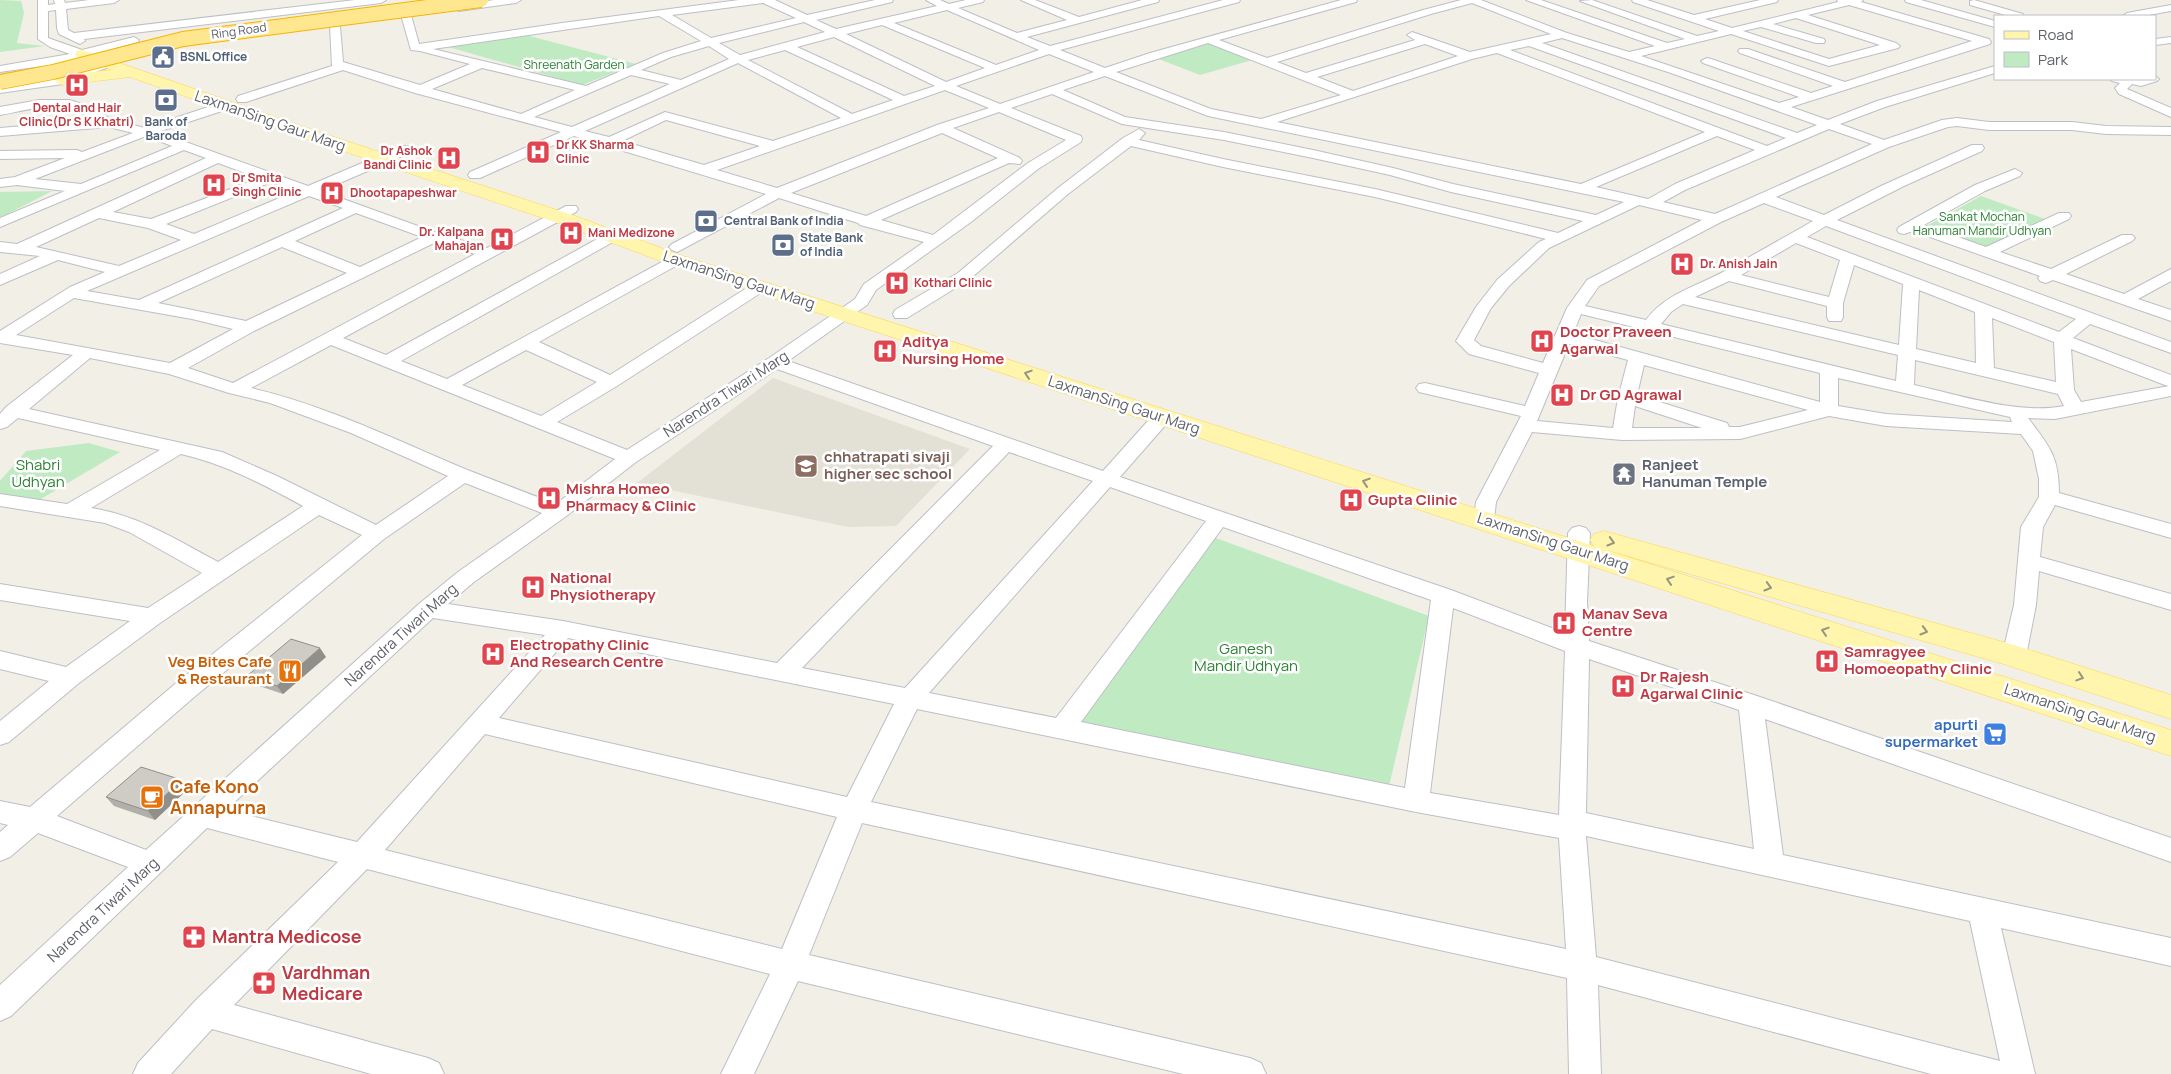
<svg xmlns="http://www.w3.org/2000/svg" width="2171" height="1074" font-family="Manrope,sans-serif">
<rect width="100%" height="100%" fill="#f1efe6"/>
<path fill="#e3e1d6" d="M773,378L970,449L896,526L848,527L637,483Z"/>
<g fill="#c0ebc2">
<path d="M0,0L21,1L24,13L17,43L45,46L0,52Z"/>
<path d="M526,35L636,64L582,85L441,45Z"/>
<path d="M1208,42L1252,60L1200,75L1156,58Z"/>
<path d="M52,191L0,218V192Z"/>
<path d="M1981,196L2048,220L1984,250L1923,228Z"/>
<path d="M89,443L120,452L34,503L0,499V481L26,451Z"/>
<path d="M1202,533L1429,616L1386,799L1079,722Z"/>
</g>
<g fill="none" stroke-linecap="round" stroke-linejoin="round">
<g stroke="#bdbfc6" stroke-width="2">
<g id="minor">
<path d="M38,0H48V5L55,4L54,0H64L65,3L89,0H119L114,3L66,9L68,30L74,33L355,0H386L381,3L84,39L85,41L80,44L59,34L57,28L56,10L48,11V38L82,50L134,37L139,40L138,42L56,64L0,72V66L70,54L50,47L38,39Z"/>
<path d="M494,0H521L516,3L459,11L454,8L459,5Z"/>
<path d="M739,0H775L807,15L875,0H893L892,2L816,20L836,29L937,6L926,0H940L949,4L966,0H984L983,2L958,8L1017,33L1067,20L1021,0H1035L1079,17L1142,0H1159L1158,2L1027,37L1050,46L1223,0H1240L1239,2L1060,50L1105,68L1150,53L1341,0H1357L1356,2L1219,40L1267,58L1423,10L1461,0H1481L1567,33L1629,52L1655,46L1526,0H1541L1667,43L1685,39L1580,1L1592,0L1697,36L1719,31L1633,2L1632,0H1647L1694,15L1760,0H1778L1777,2L1705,19L1732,28L1838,2L1837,0H1863L1861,2L1989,39L1991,42L1990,44L1791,107L1828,120L1877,101L1995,66V73L1885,107L1840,124L1884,140L1942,120L1957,118L1989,122H2072L2106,126L2171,127V135L2106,134L2072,130H1989L1957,126L1948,127L1889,147L1776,197L1824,215L1881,186L1972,145H1982L1984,148L1982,151L1904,186L1837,220L2171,342V353L2090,324L2073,338L2171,375V396L2055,419L2028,418C2049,446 2059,456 2059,493L2171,524V538L2055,505L2043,527L2040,557L2171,594V610L2039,571L2036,605L2026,656L2022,662L2014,665L2006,662L2002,656L2014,605L2021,527L2039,497V479L2033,451L2021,434L1886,426L1829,416L1740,439L1622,440L1532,432L1496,502L1494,520L1491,525L1484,527L1477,525L1474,520L1476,502L1521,416L1419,392L1416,388L1419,384L1425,383L1525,406L1539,373L1469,354L1456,341L1476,307L1497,280L1539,242L1546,239L1375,197L1223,167L1131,146L1068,194L970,279L907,318H895L893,314L895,310L958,273L1058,188L1123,138L1139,129L1145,133L1139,140L1223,159L1375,189L1558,233L1583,221L1451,192L1390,175L1313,158L1224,140L1122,124L1052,94L1011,108L1081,136L1082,139L1081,142L1038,169L971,222L876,290L867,305L788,361L1103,471L1155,413L1162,411L1169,413L1171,417L1169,421L1120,477L1451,590L1565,633L1568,533L1572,528L1579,526L1586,528L1590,533L1587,602L1589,641L1760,697L2171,838V862L1765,719L1783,855L2171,938V966L2001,928L2035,1074H1931L1598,985L1601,1074H1569L1567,978L862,823L809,955L1250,1058L1261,1063L1266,1074H1183L798,981L754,1074H721L770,974L367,869L234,1005L428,1058L439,1063L444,1074H371L212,1029L171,1074H133L138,1063L195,1001L338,862L207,828L11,1016L0,1021V985L128,867L38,833L10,857L0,861V832L8,825L0,823V801L30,807L175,684L362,535L319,515L160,623L79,683L9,742L0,745V721L49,681L0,669V651L66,667L130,621L0,600V584L148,608L202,573L129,532L105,523L0,506V494L67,504L160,450L18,418L7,427L0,429V414L6,407L73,355L0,343V331L70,287L105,272L58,260L0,285V274L40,256L0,252V242L17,244L206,158L184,150L0,227V218L65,191L17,185L0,187V179L15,177L65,158L0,159V151L77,150L82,152L133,133L109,127L0,136V128L95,120C61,99 37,108 0,115V107L39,100H69L86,105L113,120L145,128L223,102H231L233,105L231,108L158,132L308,186L402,146H412L414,149L412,152L321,191L440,234L487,248L566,206H576L578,209L576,212L343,338L386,355L610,232H620L622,235L620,238L401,361L447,379L671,257H681L684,260L681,263L539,342L610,375L753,284H765L767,287L765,290L617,386L557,422L627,450L769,358L855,299L864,284L924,242L860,225L858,223L779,198L677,252L672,250L669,247L672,244L766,194L574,136L480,178H470L468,175L470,172L561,132L415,93L343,70L246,102H238L236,99L238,96L332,66L330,26L335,23L340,26L343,62L420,85L470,64L420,51L411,50L401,15L402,13H410L411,15L419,44L562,23ZM763,3L796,18L711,38L672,15ZM1472,3L1551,34L1470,52L1412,32L1407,35L1415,40L1306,73L1277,62L1431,14ZM1849,5L1972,41L1845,82L1748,49H1740L1738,51L1740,53L1833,86L1811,93L1711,59L1707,58L1701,61L1703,63L1799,97L1779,103L1641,56L1731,34L1829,66L1898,48L1900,46L1896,43L1808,15ZM947,10L1039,50L996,65L894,23ZM659,16L701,41L663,53L586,86L433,49ZM1796,18L1880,45L1829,59L1743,31L1761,27L1816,43H1824L1825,41L1824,39L1773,24ZM804,22L825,32L740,55L719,43ZM882,25L985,68L946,82L846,34ZM834,37L935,86L904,96L797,47ZM1562,38L1668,72L1817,125L1797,133L1542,43ZM1208,43L1341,95L1261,119L1211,109L1116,72ZM1425,44L1458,56L1353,91L1317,77ZM709,46L729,59L681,80L641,70L671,57ZM1529,46L1786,138L1767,146L1510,50ZM785,50L893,100L852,114L748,60ZM1497,53L1705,132L1581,184L1277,122L1472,59ZM1049,54L1094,72L1000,104L956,86ZM738,63L841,118L773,141L665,112L609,137L585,131ZM482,68L575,90L521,114L432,89ZM631,75L670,84L572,127L534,117ZM1105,76L1208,116L1624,202L1596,215L1453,184L1393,168L1313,150L1224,132L1125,117L1063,90ZM945,90L989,108L937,125L777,188L717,170ZM999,112L1066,140L1028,163L933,235L881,220L1009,163L1020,164L1022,161L1020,158L953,128ZM666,120L760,146L704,165L622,141ZM1829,129L1872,144L1715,214L1663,202L1685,190ZM942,133L998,158L866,216L791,193ZM146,136L172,146L81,184L35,179ZM1717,136L1755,150L1675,184L1648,199L1596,187ZM218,163L259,178L151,219L113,212ZM271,182L296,191L194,234L166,224ZM309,196L343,208L139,300L87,291ZM1764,203L1813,221C1783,238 1753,255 1723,272C1695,287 1665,294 1646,320L1585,306L1599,286L1721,222ZM1639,205L1702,220L1587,280L1567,308L1543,363L1481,346L1474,340L1491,308L1509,286L1549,248ZM356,213L422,237L360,267L295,241ZM99,218L148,228L181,240L119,266L36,247ZM1826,226L2076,319L2059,332L1807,237ZM436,242L475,254L233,383L188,368L254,331ZM1796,243L1840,260L1829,297L1741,275ZM282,247L347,273L246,321L158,303ZM1854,265L1903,284L1899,345L1695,297L1729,281L1827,306V317L1829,321H1841L1843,317V303ZM1919,290L1975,312L1976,363L1916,349ZM74,298L192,319L233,329L170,363L16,335ZM1683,304L1898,355L1896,381L1661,324L1671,312ZM1581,314L1820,373V402L1573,334ZM1992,318L2054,342L2056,382L1994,368ZM1569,344L1628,360L1618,398L1613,428L1537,421ZM331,345L615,459L556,504C527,493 498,482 470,471C398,441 328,406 251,388ZM2071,349L2165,385L2169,386L2081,402L2074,390ZM526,350L597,382L541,416L462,385ZM90,358L169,374L229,393L270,403L351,433L448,476L376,525L277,476L222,452L29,409ZM1915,360L2058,394L2064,406C2018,415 1960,395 1914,385ZM1644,365L1808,410L1740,427H1729L1727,423L1637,395ZM777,369L993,446L777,663L563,621L448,604L474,582L565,517L636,462ZM1838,378L2010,417L2012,422L1886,414L1838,406ZM1635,406L1702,428H1632ZM1009,452L1093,481L905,688L802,668ZM181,454C225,464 264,485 303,506L218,562C177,540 138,515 91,508ZM465,483L542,513L458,572L420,603L146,850L57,816L193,698L384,539ZM1110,487L1206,521L1056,718L929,693ZM1223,527L1431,600L1405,788L1081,722ZM1453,608L1565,651L1559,815L1430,793ZM433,618L545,635L357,842L226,810ZM568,638L894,704L847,797L499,718ZM1589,659L1739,710L1754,849L1586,813ZM917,709L1416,812L1559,838L1566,949L871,802ZM485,734L837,817L782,949L385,850ZM1586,836L1970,921L2000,1061L1596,957Z"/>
<path d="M1905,0H1921L1995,21V27L1906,2Z"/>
<path d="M1974,0L2023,14L2024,16H2009L1970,5V1Z"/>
<path d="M2171,5V11L2143,16H2122L2127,13Z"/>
<path d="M2171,37V43L2155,45V39Z"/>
<path d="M113,59L117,60L119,62L117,64L63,84L0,93V85L61,77Z"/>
<path d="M2155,76L2159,79L2157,81L2141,86L2132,84L2127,89L2171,108V117L2119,94L2115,88L2120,83L2112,81L2110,79H2155Z"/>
<path d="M2015,169L2022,173L2020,176L1985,191L1924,225L1986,247L2059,213H2069L2071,216L2069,219L2000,252L2051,269L2122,235H2132L2135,238L2132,241L2066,274L2124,294L2171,269V281L2138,299L2171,310V321L2053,280L2046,283L2040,281L2038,278L2040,276L1913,231L1904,234L1899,233L1897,230L1899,227L1975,185Z"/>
</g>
</g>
<g stroke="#ffd651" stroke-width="1">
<path id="major" d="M82,50L316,131L575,216L683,256L1594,546L1590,540L1594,534L1604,531L2014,645L2171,695V719L2007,665L1603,549L2171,730V756L669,264L561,224L304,138L130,77L63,85L58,83L55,80L58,77L63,75L112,70L77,57L75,54L77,51Z"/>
</g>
<use href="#minor" fill="#fff" fill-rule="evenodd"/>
<use href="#major" fill="#fff5ad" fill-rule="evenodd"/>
<g stroke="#f7b400" stroke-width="16" stroke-linecap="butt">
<path id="highway-bridge" d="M0,82L53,72L183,39L481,0"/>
</g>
<use href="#highway-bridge" stroke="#ffe78f" stroke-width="14"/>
</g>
<g fill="#b1afa9">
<path d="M326,657L283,694L253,684L247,676Z"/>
<path d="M182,780L189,788L155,820L114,806L106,797Z"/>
</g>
<g fill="#908f89">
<path d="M320,648L326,657L283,694L277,686Z"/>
<path d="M182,780L189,788L155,820L148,811Z"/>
</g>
<g fill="#ceccc4" stroke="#908f89">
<path d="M291,639L320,648L277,686L247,676Z"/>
<path d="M141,767L182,780L148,811L106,797Z"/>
</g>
<defs><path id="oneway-chevron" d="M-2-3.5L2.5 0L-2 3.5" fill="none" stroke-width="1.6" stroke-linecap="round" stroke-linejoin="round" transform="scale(1.25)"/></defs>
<g stroke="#969580">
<use href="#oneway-chevron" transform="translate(1028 374) rotate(-162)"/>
<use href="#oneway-chevron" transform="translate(1366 482) rotate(-162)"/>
<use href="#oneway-chevron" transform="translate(1611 542) rotate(16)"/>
<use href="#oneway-chevron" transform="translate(1670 580) rotate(-162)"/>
<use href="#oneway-chevron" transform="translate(1768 587) rotate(16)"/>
<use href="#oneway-chevron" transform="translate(1825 631) rotate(-162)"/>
<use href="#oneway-chevron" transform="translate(1924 631) rotate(16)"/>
<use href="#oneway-chevron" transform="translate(2080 677) rotate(18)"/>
</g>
<defs>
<g id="civic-square" transform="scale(1.25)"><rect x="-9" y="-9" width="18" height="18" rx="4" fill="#5c6f8a" stroke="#fff"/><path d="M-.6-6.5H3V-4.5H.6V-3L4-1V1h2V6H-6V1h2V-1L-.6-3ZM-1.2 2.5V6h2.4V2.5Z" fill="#fff"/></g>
<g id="hospital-square" transform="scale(1.25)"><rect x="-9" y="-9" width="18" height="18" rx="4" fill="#e0444e" stroke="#fff"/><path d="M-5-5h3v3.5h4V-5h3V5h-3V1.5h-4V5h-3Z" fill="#fff"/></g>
<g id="bank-square" transform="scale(1.25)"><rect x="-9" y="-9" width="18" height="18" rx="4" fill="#5c6f8a" stroke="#fff"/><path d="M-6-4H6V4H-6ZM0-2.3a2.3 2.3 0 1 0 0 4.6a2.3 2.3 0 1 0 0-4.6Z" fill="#fff"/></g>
<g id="school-square" transform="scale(1.25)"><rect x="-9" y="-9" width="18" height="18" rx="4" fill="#8d6e63" stroke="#fff"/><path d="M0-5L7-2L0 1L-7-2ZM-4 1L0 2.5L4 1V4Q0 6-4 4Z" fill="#fff"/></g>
<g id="temple-square" transform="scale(1.25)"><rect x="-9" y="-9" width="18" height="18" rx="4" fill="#6b7280" stroke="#fff"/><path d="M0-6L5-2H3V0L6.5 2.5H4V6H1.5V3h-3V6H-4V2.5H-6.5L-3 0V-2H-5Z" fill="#fff"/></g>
<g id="restaurant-square" transform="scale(1.25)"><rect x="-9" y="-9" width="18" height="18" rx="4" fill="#e8710a" stroke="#fff"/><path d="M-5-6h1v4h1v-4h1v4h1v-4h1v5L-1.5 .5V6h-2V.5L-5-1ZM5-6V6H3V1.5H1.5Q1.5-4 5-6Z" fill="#fff"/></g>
<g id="supermarket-square" transform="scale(1.25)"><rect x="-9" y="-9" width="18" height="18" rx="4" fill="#3f7fe0" stroke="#fff"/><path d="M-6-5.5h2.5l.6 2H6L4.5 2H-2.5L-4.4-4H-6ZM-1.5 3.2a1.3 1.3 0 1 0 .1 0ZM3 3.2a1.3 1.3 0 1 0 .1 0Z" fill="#fff"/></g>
<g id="cafe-square" transform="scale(1.25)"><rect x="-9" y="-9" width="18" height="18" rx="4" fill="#e8710a" stroke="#fff"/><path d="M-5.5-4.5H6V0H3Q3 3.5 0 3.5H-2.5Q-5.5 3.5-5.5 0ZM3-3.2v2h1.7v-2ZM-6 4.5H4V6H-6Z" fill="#fff"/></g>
<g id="pharmacy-square" transform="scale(1.25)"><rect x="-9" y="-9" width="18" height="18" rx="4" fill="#e0444e" stroke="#fff"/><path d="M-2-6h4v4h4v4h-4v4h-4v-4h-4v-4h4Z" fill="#fff"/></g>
</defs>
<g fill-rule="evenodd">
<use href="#civic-square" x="163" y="57"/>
<use href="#hospital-square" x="77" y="85"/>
<use href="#bank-square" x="166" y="100"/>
<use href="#hospital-square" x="538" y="152"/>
<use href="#hospital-square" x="449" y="158"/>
<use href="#hospital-square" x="214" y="185"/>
<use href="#hospital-square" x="332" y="193"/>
<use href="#bank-square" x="706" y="221"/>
<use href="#hospital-square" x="571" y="233"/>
<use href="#hospital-square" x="502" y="239"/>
<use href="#bank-square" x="783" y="245"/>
<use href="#hospital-square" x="1682" y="264"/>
<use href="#hospital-square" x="897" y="283"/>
<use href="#hospital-square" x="1542" y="341"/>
<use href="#hospital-square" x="885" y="351"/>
<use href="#hospital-square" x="1562" y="395"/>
<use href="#school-square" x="806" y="466"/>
<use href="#temple-square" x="1624" y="474"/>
<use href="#hospital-square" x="549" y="498"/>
<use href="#hospital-square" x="1351" y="500"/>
<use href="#hospital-square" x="533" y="587"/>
<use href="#hospital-square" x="1564" y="623"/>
<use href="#hospital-square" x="493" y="654"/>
<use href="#hospital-square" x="1827" y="661"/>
<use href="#restaurant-square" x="290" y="671"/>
<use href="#hospital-square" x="1623" y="686"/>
<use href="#supermarket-square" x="1995" y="734"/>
<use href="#cafe-square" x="152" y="797"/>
<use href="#pharmacy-square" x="194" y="937"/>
<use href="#pharmacy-square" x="264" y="983"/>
</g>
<g text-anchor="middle" stroke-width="5" stroke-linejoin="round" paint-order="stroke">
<g font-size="12" fill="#5d6168" stroke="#fff">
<text transform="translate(239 31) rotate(-8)" y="4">Ring Road</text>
</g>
<g font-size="12" font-weight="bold" fill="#4e5e75" stroke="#fff" text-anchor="start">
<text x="180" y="61">BSNL Office</text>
<text x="166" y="126" text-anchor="middle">Bank of<tspan x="166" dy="14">Baroda</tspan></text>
<text x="724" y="225">Central Bank of India</text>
<text x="800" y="242">State Bank<tspan x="800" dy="14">of India</tspan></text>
</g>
<g font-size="12" fill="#2a8132" stroke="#fff">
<text x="574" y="69">Shreenath Garden</text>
<text x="1982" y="221">Sankat Mochan<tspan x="1982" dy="14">Hanuman Mandir Udhyan</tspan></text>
</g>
<g font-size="12" font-weight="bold" fill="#be3a42" stroke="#fff" text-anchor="start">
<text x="77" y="112" text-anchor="middle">Dental and Hair<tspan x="77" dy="14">Clinic(Dr S K Khatri)</tspan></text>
<text x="556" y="149">Dr KK Sharma<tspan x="556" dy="14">Clinic</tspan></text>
<text x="432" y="155" text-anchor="end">Dr Ashok<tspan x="432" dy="14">Bandi Clinic</tspan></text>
<text x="232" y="182">Dr Smita<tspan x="232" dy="14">Singh Clinic</tspan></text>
<text x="350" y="197">Dhootapapeshwar</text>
<text x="484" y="236" text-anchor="end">Dr. Kalpana<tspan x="484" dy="14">Mahajan</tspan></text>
<text x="588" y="237">Mani Medizone</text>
<text x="1700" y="268">Dr. Anish Jain</text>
<text x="914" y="287">Kothari Clinic</text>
</g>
<g font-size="15" fill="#5d6168" stroke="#fff">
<text transform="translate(270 121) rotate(19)" y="5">LaxmanSing Gaur Marg</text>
<text transform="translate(739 280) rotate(18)" y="5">LaxmanSing Gaur Marg</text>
<text transform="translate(726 394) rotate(-33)" y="5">Narendra Tiwari Marg</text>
<text transform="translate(1124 405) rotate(18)" y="5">LaxmanSing Gaur Marg</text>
<text transform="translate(1553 542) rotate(18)" y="5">LaxmanSing Gaur Marg</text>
<text transform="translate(401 635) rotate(-42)" y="5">Narendra Tiwari Marg</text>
<text transform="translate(2080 713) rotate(18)" y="5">LaxmanSing Gaur Marg</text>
<text transform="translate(103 910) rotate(-43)" y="5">Narendra Tiwari Marg</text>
</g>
<g font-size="15" font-weight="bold" fill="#be3a42" stroke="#fff" text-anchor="start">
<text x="1560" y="337">Doctor Praveen<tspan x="1560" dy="17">Agarwal</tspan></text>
<text x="902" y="347">Aditya<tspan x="902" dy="17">Nursing Home</tspan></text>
<text x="1580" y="400">Dr GD Agrawal</text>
<text x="566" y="494">Mishra Homeo<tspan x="566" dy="17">Pharmacy &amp; Clinic</tspan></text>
<text x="1368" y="505">Gupta Clinic</text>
<text x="550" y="583">National<tspan x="550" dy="17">Physiotherapy</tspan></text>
<text x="1582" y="619">Manav Seva<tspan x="1582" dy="17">Centre</tspan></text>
<text x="510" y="650">Electropathy Clinic<tspan x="510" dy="17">And Research Centre</tspan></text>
<text x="1844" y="657">Samragyee<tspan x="1844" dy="17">Homoeopathy Clinic</tspan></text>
<text x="1640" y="682">Dr Rajesh<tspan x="1640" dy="17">Agarwal Clinic</tspan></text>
</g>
<g font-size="15" font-weight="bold" fill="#785e54" stroke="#fff" text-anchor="start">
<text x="824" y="462">chhatrapati sivaji<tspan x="824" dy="17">higher sec school</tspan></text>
</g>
<g font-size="15" fill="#2a8132" stroke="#fff">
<text x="38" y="470">Shabri<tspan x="38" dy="17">Udhyan</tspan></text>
<text x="1246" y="654">Ganesh<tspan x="1246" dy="17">Mandir Udhyan</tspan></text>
</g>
<g font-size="15" font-weight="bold" fill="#5b616d" stroke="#fff" text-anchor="start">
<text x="1642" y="470">Ranjeet<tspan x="1642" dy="17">Hanuman Temple</tspan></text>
</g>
<g font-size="15" font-weight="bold" fill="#c56008" stroke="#fff" text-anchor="end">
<text x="272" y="667">Veg Bites Cafe<tspan x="272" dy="17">&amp; Restaurant</tspan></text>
</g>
<g font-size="15" font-weight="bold" fill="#366cbe" stroke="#fff" text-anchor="end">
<text x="1978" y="730">apurti<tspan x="1978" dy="17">supermarket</tspan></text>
</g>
<g font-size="18" font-weight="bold" fill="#c56008" stroke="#fff" text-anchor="start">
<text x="170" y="793">Cafe Kono<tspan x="170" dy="21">Annapurna</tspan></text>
</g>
<g font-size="18" font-weight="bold" fill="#be3a42" stroke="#fff" text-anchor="start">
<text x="212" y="943">Mantra Medicose</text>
<text x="282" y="979">Vardhman<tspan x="282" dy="21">Medicare</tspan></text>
</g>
</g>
<rect x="1994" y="15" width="162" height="65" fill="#ffffff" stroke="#bec0c3"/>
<rect x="2004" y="31" width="25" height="8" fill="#fff5ad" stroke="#bec0c3"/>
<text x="2038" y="40" font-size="15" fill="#5d6168">Road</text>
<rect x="2004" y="52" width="25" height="15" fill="#c0ebc2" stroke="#bec0c3"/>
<text x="2038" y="65" font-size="15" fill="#5d6168">Park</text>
</svg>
